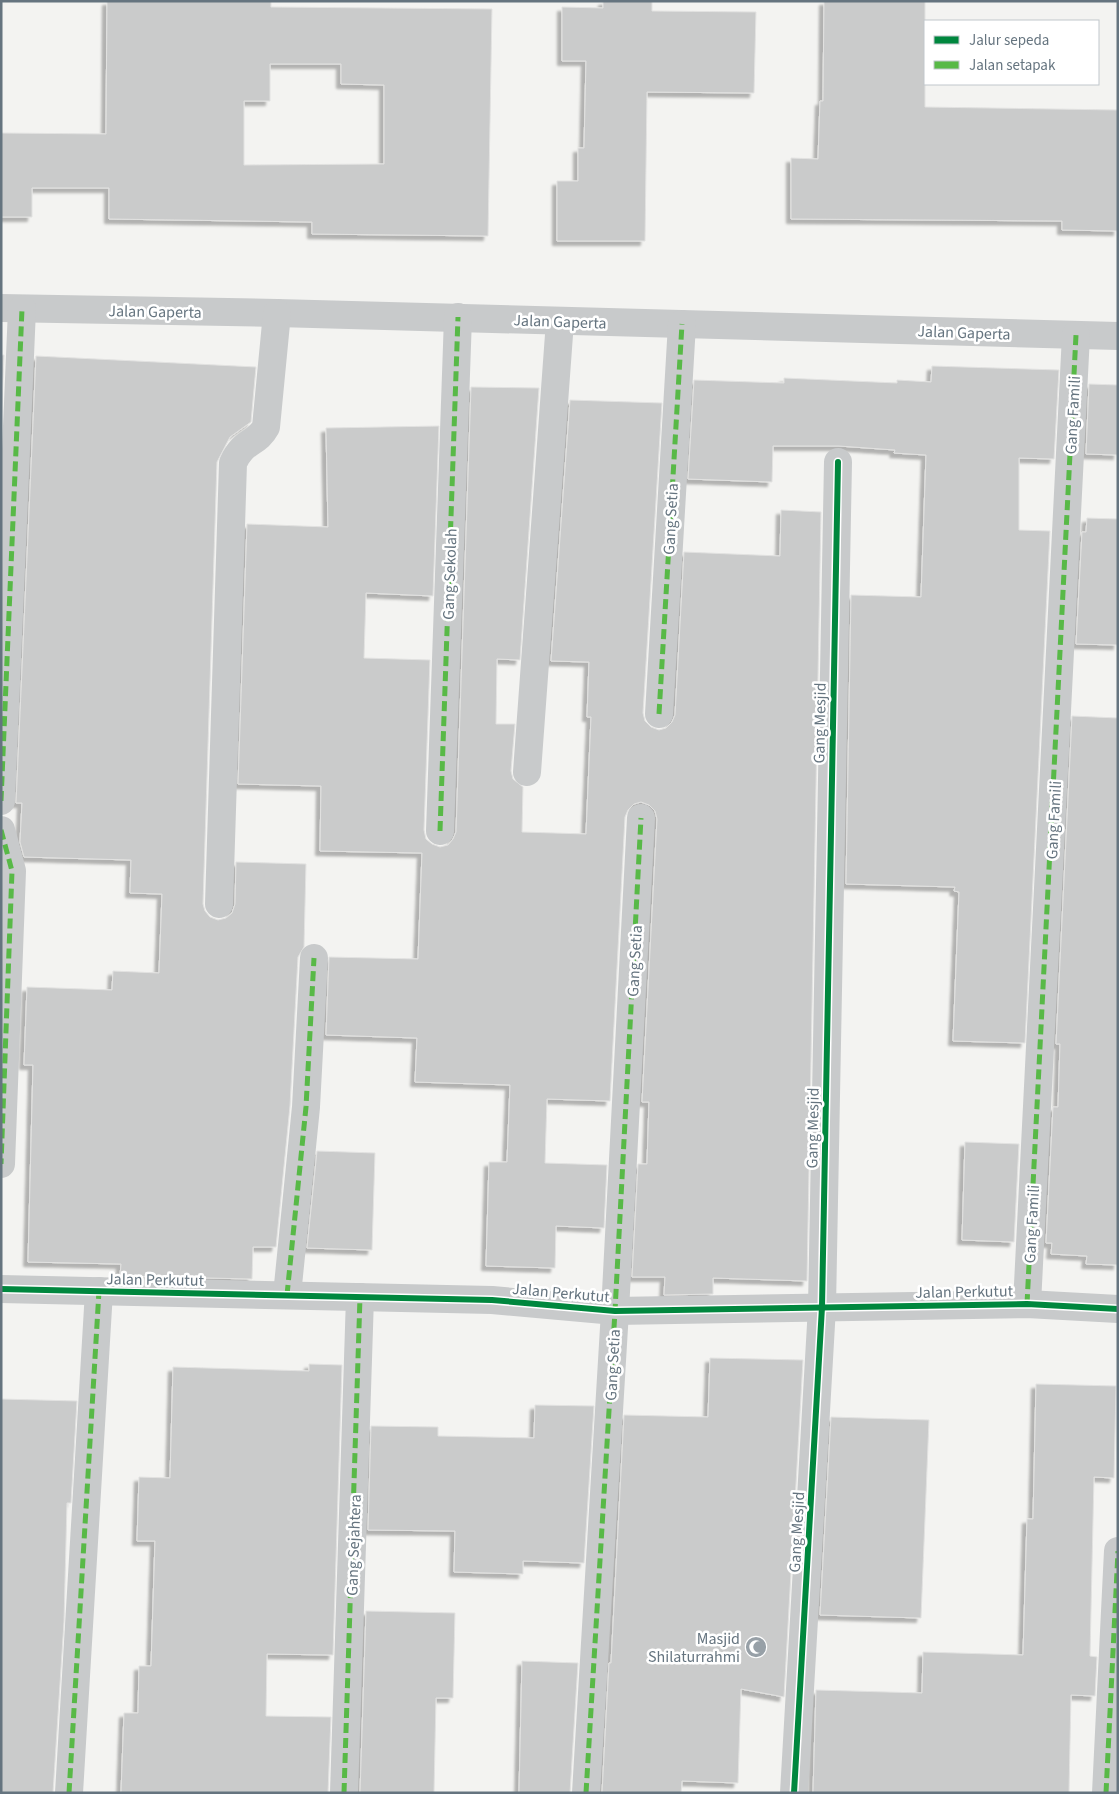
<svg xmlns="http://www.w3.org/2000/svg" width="1119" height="1794" font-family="'Source Sans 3',sans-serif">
<defs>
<filter id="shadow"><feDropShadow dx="-4.5" dy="4.5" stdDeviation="1" flood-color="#0004"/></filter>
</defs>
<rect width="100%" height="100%" fill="#f3f3f1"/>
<g fill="#cacbcb" stroke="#e2e2e1" fill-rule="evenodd" filter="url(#shadow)">
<path d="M107,1H271V7L492,9L488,236L312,234V222L109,219V188H32V217H1V133L106,134ZM270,64H341V84L384,85V164L244,165V101H270Z"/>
<path d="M603,1H652V11L756,12L754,93L647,92L645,241H557V181H578V148H584L586,61H562V7L603,8Z"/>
<path d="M824,1H925V107L1118,110V231L1062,230V221L791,219V158L818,159L820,101H823Z"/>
<path d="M1,355H4L1,429Z"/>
<path d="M36,356L256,367L251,422L230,437L217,462L203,904L205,911L210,917L218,920L226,918L232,913L235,904L236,862L306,864L304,947L298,957L290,1106L276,1247H253L252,1279L120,1276L121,1264L28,1262L33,1065H24L27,987L112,990L113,971L159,973L162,894L130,893L131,860L24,857L20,842L22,803H16Z"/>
<path d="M932,366L1059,370L1054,459L1019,458V530L1050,531L1025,1043L953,1041L959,892L954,891L955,887L846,884L851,595L921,597L926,455L894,453L895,450L839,446H773L772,482L688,479L694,380L784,383V378L897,383V380L931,382Z"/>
<path d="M1089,384L1118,385V455L1086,454Z"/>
<path d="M471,387L539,388L520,660L497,659L496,724H515L511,771L513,779L523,787L522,832L586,834L591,717H587L589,662L551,661L570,400L662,403L643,713L645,721L651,727L659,730L666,728L672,722L675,715L684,552L780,556L781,510L821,512L807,1281L713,1278V1294L664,1295L665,1277H632L638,1164H647L649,1102H642L657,819L655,811L649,805L641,802L634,804L628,810L625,817L610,1101L547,1099L545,1163L607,1165L604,1228L556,1226L555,1268L486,1266L489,1162H507L510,1085L415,1082L417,1038L326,1035L329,957L418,959L422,853L320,851L321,786L238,784L247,524L328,527L326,428L439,426L433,596L366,593L364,658L430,660L424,830L426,839L432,844L440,847L448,845L453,839L456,832Z"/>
<path d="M1087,518L1118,519V645L1076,644L1082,532H1086Z"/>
<path d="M1072,716L1118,718V1265L1086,1264L1087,1256L1051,1254L1052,1243H1046L1053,1107H1058L1060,1044H1056Z"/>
<path d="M965,1142L1019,1144L1014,1242L962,1240Z"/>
<path d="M317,1151L375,1153L372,1250L307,1248Z"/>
<path d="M710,1358L803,1360L784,1697L741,1689L738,1783L682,1781L681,1793H602L609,1663H611L624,1415L708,1417Z"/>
<path d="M309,1364L342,1365L333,1655L267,1654L266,1716L331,1717L328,1793H121L124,1713H138L139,1666H151L155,1541H137L139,1477L170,1478L173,1367L309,1371Z"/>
<path d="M1036,1384L1116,1386L1114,1478L1094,1477L1090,1656L1097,1657L1095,1696L1071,1695L1069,1793H813L816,1690L922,1693L923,1652L1023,1655L1027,1519H1033Z"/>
<path d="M1,1399L77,1401L71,1503H67L64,1622L53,1793H1Z"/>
<path d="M535,1405L594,1406L584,1563L523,1561V1574L454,1572L455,1531L368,1530L371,1426L438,1427V1436L534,1438Z"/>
<path d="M831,1417L929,1420L921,1618L820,1615Z"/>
<path d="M366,1611L455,1613L453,1698H436L434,1793H360Z"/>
<path d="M522,1661L578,1663L570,1793H519Z"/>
</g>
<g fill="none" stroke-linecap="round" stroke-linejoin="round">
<g stroke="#c8cacb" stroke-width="28">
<path d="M1,308L277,313L1118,336"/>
<path d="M659,714L682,324"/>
<path d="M527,772L560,321"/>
<path d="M1,801L22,309"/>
<path d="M1,830L12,871L1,1164"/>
<path d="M440,831L458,317"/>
<path d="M219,904L233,463C243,440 257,444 266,427L277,313"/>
<path d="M1,1289L492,1300L615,1311L1027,1304L1118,1309"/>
<path d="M287,1295L306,1107L314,958"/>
<path d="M1027,1304L1076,335"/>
<path d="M69,1793L99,1291"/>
<path d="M344,1793L360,1297"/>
<path d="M586,1793L615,1311L641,818"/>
<path d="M794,1793L822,1307L838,462"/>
<path d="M1106,1793L1118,1551"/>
</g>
<g stroke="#58b947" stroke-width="5" stroke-dasharray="10 5" stroke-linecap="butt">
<path d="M659,714L682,324"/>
<path d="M1,801L22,309"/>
<path d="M1,830L12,871L1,1164"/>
<path d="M440,831L458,317"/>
<path d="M287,1295L306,1107L314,958"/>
<path d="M1027,1304L1076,335"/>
<path d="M69,1793L99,1291"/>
<path d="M344,1793L360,1297"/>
<path d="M586,1793L615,1311L641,818"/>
<path d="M1106,1793L1118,1551"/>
</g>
<g stroke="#fff" stroke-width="9">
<g id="cycleway">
<path d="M1,1289L492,1300L615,1311L1027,1304L1118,1309"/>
<path d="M794,1793L822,1307L838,462"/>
</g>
</g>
<use href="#cycleway" stroke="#00873e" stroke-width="6"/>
</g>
<defs>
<g id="mosque-disc" transform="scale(1.125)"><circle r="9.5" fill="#97a0a7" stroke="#fff"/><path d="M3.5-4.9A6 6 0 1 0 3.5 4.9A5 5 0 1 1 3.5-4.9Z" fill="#fff"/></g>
</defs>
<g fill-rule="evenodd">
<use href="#mosque-disc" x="756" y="1647"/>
</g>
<g text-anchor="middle" stroke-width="5" stroke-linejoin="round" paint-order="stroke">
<g font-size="16" fill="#65747f" stroke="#fff">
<text transform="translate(155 311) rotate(1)" y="6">Jalan Gaperta</text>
<text transform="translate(560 321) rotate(2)" y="6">Jalan Gaperta</text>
<text transform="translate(964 332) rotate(2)" y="6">Jalan Gaperta</text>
<text transform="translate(1072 415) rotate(-87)" y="6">Gang Famili</text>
<text transform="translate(670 519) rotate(-87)" y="6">Gang Setia</text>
<text transform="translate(449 574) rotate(-88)" y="6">Gang Sekolah</text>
<text transform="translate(819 723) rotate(-89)" y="6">Gang Mesjid</text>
<text transform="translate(1053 820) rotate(-87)" y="6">Gang Famili</text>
<text transform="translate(634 961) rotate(-87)" y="6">Gang Setia</text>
<text transform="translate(812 1128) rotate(-89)" y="6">Gang Mesjid</text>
<text transform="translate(1031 1224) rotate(-87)" y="6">Gang Famili</text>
<text transform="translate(155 1279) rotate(1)" y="6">Jalan Perkutut</text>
<text transform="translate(964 1291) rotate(-1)" y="6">Jalan Perkutut</text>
<text transform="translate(561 1292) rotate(5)" y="6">Jalan Perkutut</text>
<text transform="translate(612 1365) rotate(-87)" y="6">Gang Setia</text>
<text transform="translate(796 1532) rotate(-87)" y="6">Gang Mesjid</text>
<text transform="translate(353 1545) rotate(-88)" y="6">Gang Sejahtera</text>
</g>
<g font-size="16" fill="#65747f" stroke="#fff" text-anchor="end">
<text x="740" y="1644">Masjid<tspan x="740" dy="18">Shilaturrahmi</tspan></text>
</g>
</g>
<rect width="1119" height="1794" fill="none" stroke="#65747f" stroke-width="5"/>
<rect x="924" y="20" width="175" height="65" fill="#ffffff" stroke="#c1c7cc"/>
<rect x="934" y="36" width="25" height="8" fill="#00873e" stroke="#c1c7cc"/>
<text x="969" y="45" font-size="15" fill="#65747f">Jalur sepeda</text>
<rect x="934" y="61" width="25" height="8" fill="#58b947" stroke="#c1c7cc"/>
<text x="969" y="70" font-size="15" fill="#65747f">Jalan setapak</text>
</svg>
